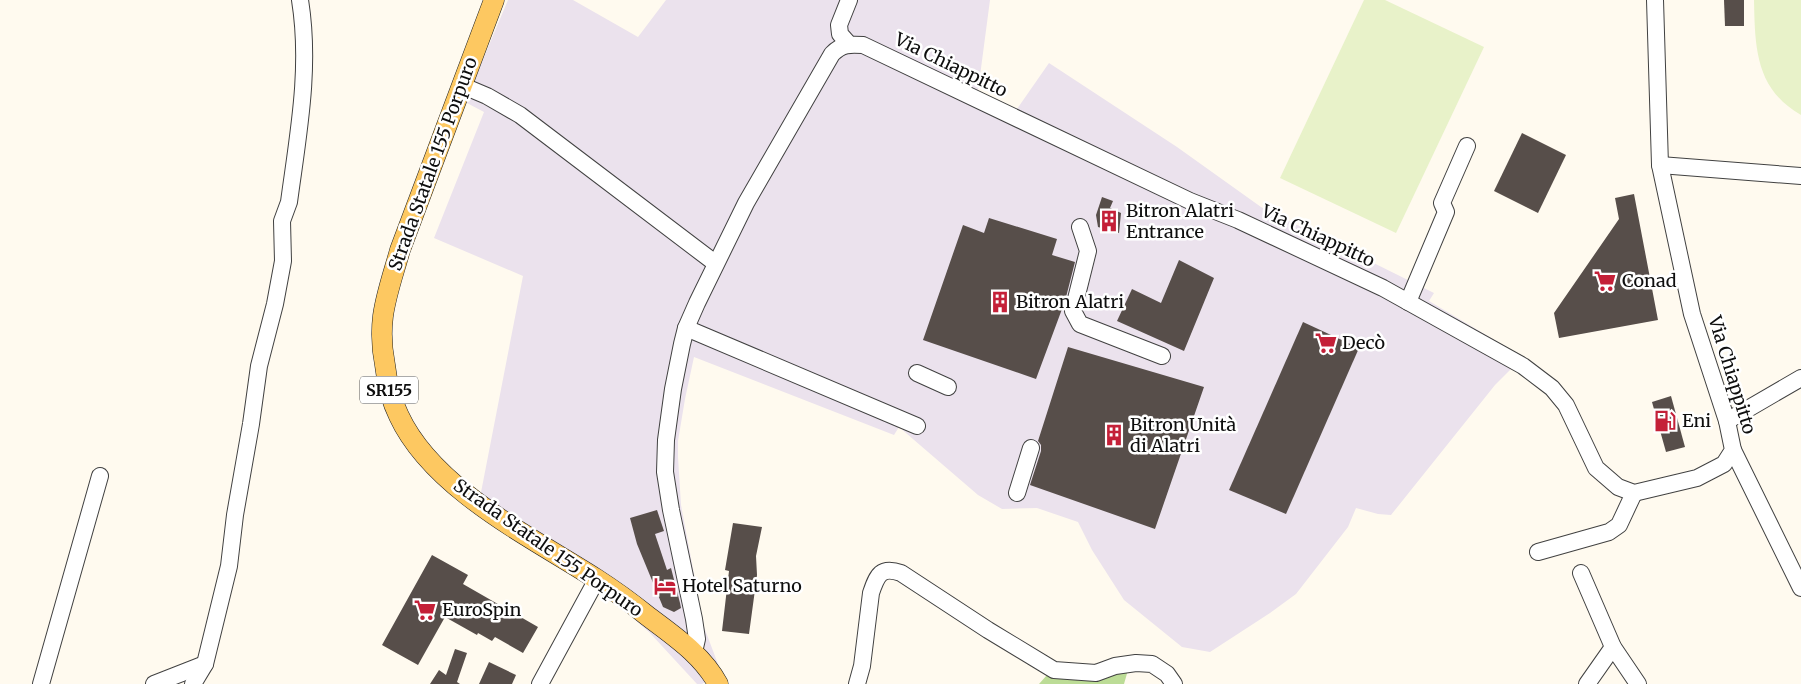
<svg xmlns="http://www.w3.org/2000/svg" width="1801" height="684" font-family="Merriweather,serif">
<rect width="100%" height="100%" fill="#fffaef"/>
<path fill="#ebe2ed" d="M508,0H573L638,37L666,0H990L978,91L1017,109L1049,63L1177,147L1261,207L1434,293L1429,301L1523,357L1495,385L1391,515L1378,514L1356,508L1348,527L1296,594L1270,613L1210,652L1182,647L1124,600L1092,550L1078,522L1037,508L1002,509L978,495L899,427L894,435L694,357L685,399L678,441V457L681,505L704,627L721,672L702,684H697L650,633L624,610L477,513L523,276L434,238L484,112L465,102Z"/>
<path fill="#bcdc96" d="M1128,670L1124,684H1039L1047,675L1083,681Z"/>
<g fill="#e8f2c9">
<path d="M1364,0H1385L1484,47L1396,233L1280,178Z"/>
<path d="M1754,0H1801V115C1755,89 1755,46 1754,0Z"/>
</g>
<g fill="#574e4a">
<path d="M1724,0H1744V26H1725Z"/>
<path d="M1522,133L1566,155L1538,213L1494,191Z"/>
<path d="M1634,194L1658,320L1559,338L1554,313L1619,219L1615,198Z"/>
<path d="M1102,197L1113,201L1110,208L1121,213L1119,233L1098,227L1096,215Z"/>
<path d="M989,218L1057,239L1052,255L1075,262L1065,301L1036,379L923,340L963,225L984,233Z"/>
<path d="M1179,260L1214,278L1184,351L1117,321L1132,289L1161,303Z"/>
<path d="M1303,322L1359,348L1286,514L1229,490Z"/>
<path d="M1068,347L1204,387L1155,529L1030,485L1041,451V445L1038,441Z"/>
<path d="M1671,396L1685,447L1666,452L1652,402Z"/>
<path d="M657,510L664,531L655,534L667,570L671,568L680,603L681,608L674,612L663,607L637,544L630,518Z"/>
<path d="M733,523L762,527L756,556L757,575L749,634L722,631L729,571L725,570Z"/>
<path d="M432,555L468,575L463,584L538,627L523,653L495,637L492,641L478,633L477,635L445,617L418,665L382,645Z"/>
<path d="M455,649L467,653L457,682L460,684H430L439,670L446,675Z"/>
<path d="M489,662L516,675L512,684H479Z"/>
</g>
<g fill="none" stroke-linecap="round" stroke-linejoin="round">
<g stroke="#414141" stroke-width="18">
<g id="minor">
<path d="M848,43L840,34L839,25L849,0"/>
<path d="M461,85L487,96L520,115L715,263"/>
<path d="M1660,165L1801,176"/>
<path d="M1080,227L1088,251L1073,311L1080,324L1162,356"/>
<path d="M1408,302L1446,212L1442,203L1467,146"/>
<path d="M686,328L917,426"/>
<path d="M917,373L948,387"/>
<path d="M1727,421L1801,378"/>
<path d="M1733,450L1801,588"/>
<path d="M1017,493L1031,448"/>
<path d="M1538,552L1609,532L1619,525L1634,493"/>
<path d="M1581,573L1613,647L1638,684"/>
<path d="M694,652L697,639L694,619L671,510L665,472L666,440L673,389L682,344L686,328L697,303L746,203L832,54C842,44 849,44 863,45L1190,201L1238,220L1383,288L1523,366L1552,388L1566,405L1596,468L1618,487L1634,493L1697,478L1724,464L1733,450L1727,421L1692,314L1660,165L1655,0"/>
<path d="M41,684L100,476"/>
<path d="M154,684L205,664"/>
<path d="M193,684L205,664L229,566L235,515L251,424L259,366L275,304L283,261L282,221L289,202C298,135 311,68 300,0"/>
<path d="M540,684L597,579"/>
<path d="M857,684L862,666L871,593C877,575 881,566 901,573L988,630L1054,670L1096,673L1115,666L1136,663L1152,664L1167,674L1174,684"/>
<path d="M1587,684L1613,647"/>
</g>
</g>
<g stroke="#1f1f1f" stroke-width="21">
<path id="major" d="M494,0L400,250C394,272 386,294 383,316C381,332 382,350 385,365C387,383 391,400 399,416C433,489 531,537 595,578C612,589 629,601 645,614C672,635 701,653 718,684"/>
</g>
<use href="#minor" stroke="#fff" stroke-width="16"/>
<use href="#major" stroke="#fdc861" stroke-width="20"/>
</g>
<defs>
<g id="building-bare" transform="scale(1.725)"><path d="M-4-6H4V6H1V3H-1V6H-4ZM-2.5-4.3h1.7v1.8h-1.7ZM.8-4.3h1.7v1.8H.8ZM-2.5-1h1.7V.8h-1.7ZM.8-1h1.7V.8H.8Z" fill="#c42038" stroke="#fff" stroke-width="2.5" paint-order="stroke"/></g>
<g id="supermarket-bare" transform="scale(1.725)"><path d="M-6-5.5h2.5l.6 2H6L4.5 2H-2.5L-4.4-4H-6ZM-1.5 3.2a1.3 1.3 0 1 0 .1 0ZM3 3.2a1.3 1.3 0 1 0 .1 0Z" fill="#c42038" stroke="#fff" stroke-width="2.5" paint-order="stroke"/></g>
<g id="fuel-bare" transform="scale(1.725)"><path d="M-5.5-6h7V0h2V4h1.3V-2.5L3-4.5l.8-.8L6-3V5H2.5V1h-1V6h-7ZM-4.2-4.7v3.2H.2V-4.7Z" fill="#c42038" stroke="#fff" stroke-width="2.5" paint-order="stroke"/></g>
<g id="hotel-bare" transform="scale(1.725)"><path d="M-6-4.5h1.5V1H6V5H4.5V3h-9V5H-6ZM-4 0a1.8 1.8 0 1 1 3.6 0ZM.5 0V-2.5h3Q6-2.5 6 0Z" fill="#c42038" stroke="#fff" stroke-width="2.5" paint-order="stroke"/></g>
</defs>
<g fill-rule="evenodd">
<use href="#building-bare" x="1109" y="221"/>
<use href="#supermarket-bare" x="1605" y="281"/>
<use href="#building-bare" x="1000" y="302"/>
<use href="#supermarket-bare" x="1326" y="343"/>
<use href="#fuel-bare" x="1665" y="421"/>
<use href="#building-bare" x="1114" y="435"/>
<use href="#hotel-bare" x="665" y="586"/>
<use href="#supermarket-bare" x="425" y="610"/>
</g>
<g text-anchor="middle" stroke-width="5" stroke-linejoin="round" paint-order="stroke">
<rect fill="#fff" stroke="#565656" stroke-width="1" x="360" y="376.5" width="58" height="27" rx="4"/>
<g font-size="16" font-weight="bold" fill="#0e0e0e">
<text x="389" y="396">SR155</text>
</g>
<g font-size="18" fill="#0e0e0e" stroke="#fff">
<text transform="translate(951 65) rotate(26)" y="6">Via Chiappitto</text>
<text transform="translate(433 164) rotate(-70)" y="6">Strada Statale 155 Porpuro</text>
<text transform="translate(1318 236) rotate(25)" y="6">Via Chiappitto</text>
<text transform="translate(1732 375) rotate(73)" y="6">Via Chiappitto</text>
<text transform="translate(548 548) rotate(35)" y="6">Strada Statale 155 Porpuro</text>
</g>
<g font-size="18" fill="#0e0e0e" stroke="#fff" text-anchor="start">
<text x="1126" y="217">Bitron Alatri<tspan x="1126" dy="21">Entrance</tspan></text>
<text x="1622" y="287">Conad</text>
<text x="1016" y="308">Bitron Alatri</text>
<text x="1342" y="349">Decò</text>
<text x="1682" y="427">Eni</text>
<text x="1130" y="431">Bitron Unità<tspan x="1130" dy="21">di Alatri</tspan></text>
<text x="682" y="592">Hotel Saturno</text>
<text x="442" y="616">EuroSpin</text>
</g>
</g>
</svg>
